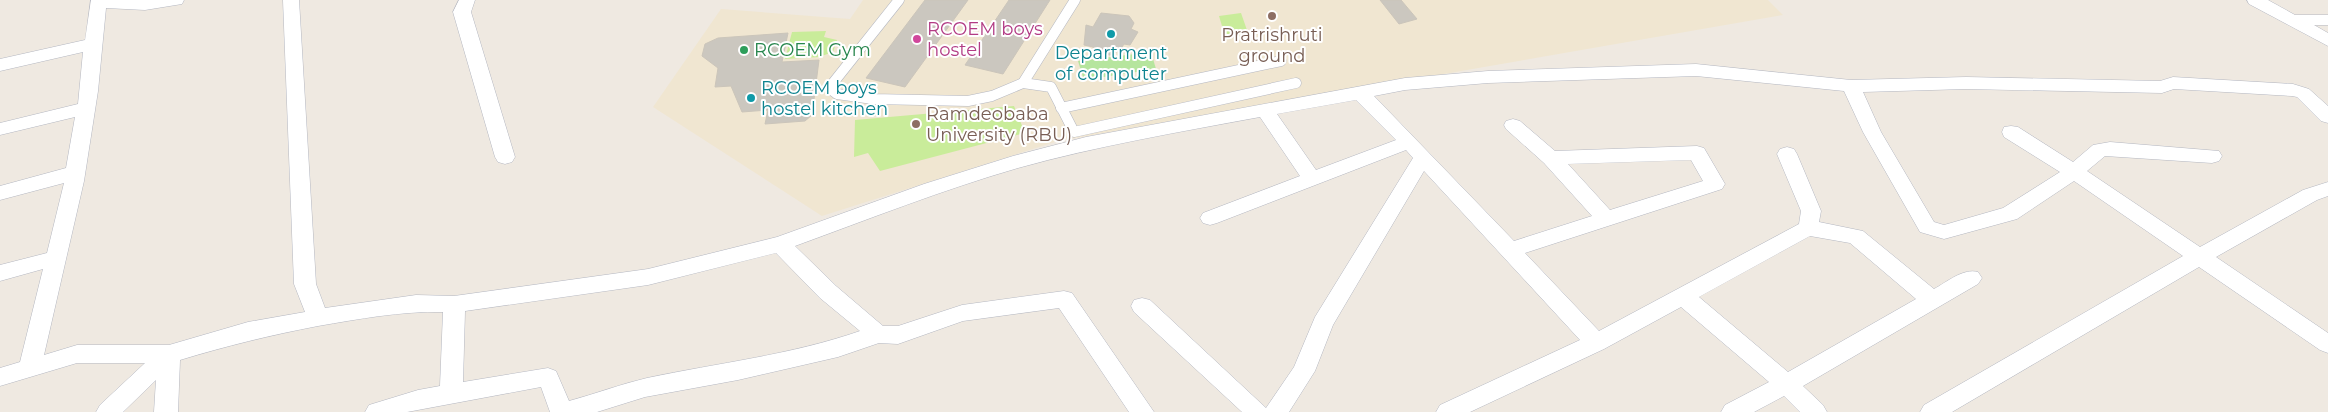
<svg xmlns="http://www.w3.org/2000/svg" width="2328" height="412" font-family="Montserrat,sans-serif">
<rect width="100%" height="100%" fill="#efe9e1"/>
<path fill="#f0e6d1" d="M863,0H1768L1783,15L1058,141L822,216L653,107L721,9L850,19Z"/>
<path fill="#b6e59e" d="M1151,52L1156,69L1084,80L1078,61Z"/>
<g fill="#c9ec9a">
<path d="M1241,13L1248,33L1225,36L1219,16Z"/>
<path d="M826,31L824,37L837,40L833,52L819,57L785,59L792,32Z"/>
<path d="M1014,106L1025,133L880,171L868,153L854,157L855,120Z"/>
</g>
<g fill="#cbc7bf" stroke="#cbc5ba">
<path d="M925,0H968L905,87L866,78Z"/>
<path d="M1009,0H1050L1003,74L965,65Z"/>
<path d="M1380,0H1401L1417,19L1399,24Z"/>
<path d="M1101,13L1129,16L1134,23L1131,29L1138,32L1130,45L1124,44L1120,50L1110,55L1095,52L1093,47L1084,45L1086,25L1093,27Z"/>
<path d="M788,33L782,62L819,60L812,115L805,121L765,124L768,110L742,112L731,86L715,87L718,68L702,56L705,44L718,38Z"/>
</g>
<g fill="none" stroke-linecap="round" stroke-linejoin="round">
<g stroke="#b4b7c1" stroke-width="11">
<g id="lane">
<path d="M899,0L829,88L837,94L873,99L968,101L992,96L1023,83L1075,0"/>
<path d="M1023,83L1051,87L1074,132L1296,83"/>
<path d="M1061,108L1281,61"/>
</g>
</g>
<g stroke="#b4b7c1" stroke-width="1">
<g id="street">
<path d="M91,0H184L182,4L145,10L106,8L98,91L84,181L44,355L77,345H169L248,322L305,312L294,284L283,0H299L316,284L325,308L416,295L454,296L648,269L777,237L924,184L1013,156L1086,137L1405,78L1488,71L1696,64L1851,80L1966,77L2160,81L2173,77L2293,84L2309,89L2328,106V123L2321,121L2297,97L2292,96L2174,89L2162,93L1966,89L1863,92L1881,132L1934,222L1944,225L2003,208L2060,172L2004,137L2002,132L2004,127L2011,126L2018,127L2073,162L2093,145L2110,142L2219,151L2222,156L2219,161L2212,163L2105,156L2087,171L2200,247L2303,190L2328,182V196L2317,200L2216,257L2328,333V353L2320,350L2199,267L1952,412H1920L1924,405L2183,256L2074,181L2017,219L1944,239L1920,232L1863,132L1844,91L1696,76L1488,83L1405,90L1374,96L1514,241L1592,216L1544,163L1506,129L1504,125L1506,121L1513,119L1520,121L1555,151L1697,146L1704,148L1725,184L1722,189L1525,253L1599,331L1799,224L1801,211L1777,154L1780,149L1787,147L1794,149L1797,154L1821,211L1819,222L1863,231L1934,289C1947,282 1963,268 1978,272L1982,278L1978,284L1803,386L1823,405L1827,412H1800L1784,396L1754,412H1721L1725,405L1769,382L1681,307L1604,349L1470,412H1436L1440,405L1580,340L1424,171L1333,325L1315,371L1289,412H1242L1134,312L1131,306L1134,300L1142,298L1150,300L1266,408L1294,367L1315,317L1413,158L1406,150L1217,223L1210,225L1203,223L1200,218L1203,213L1300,176L1260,117C1179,132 1097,146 1018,168C942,190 869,219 795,246L836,286L883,326H898L962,305L1064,291L1072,293L1154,412H1129L1059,308L963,321L898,344L879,343L838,357L738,380L645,397L597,412H550L541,387L407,412H365L369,405L418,390L440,386L443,312C401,311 359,319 318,326C271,335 226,346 180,360L178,412H154L156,380L123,412H96L100,405L145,363H77L0,386V368L20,362L43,269L0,281V265L47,253L64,183L0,200V186L66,168L75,117L0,135V123L78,104L83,52L0,71V59L85,40ZM1356,100L1396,140L1316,170L1277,114ZM1691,160L1703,181L1610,210L1568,164ZM1810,236L1850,243L1916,299L1788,372L1699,297ZM776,253L820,298L860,331C791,355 718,363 647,378C621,384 595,394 569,401L556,371L548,368L463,382L465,311L648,285Z"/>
<path d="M459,0H475L471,12L515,157L512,162L505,164L498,162L495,157L453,12Z"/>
<path d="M2247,0H2268L2295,15H2328V25H2314L2328,33V46L2249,4Z"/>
</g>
</g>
<use href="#lane" stroke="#fff" stroke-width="10"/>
<use href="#street" fill="#fff" fill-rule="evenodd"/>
</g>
<g fill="#8d6e63" stroke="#fff" stroke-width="2">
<circle cx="1272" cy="16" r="5"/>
<circle cx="916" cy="124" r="5"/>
</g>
<g fill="#0f9aa8" stroke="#fff" stroke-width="2">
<circle cx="1111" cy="34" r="5"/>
<circle cx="751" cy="98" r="5"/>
</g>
<circle fill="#d1479c" stroke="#fff" stroke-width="2" cx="917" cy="39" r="5"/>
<circle fill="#2e9e5b" stroke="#fff" stroke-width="2" cx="744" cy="50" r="5"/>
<g text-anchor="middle" stroke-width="4" stroke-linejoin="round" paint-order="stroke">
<g font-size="18" fill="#b23c85" stroke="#fff" text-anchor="start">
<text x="927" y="35">RCOEM boys<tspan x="927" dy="21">hostel</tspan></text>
</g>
<g font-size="18" fill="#785e54" stroke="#fff">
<text x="1272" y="41">Pratrishruti<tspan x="1272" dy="21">ground</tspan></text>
<text x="926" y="120" text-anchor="start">Ramdeobaba<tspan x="926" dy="21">University (RBU)</tspan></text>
</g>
<g font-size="18" fill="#27864d" stroke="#fff" text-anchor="start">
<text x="754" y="56">RCOEM Gym</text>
</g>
<g font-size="18" fill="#0d838f" stroke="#fff">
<text x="1111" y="59">Department<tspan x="1111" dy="21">of computer</tspan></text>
<text x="761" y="94" text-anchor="start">RCOEM boys<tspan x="761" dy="21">hostel kitchen</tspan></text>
</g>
</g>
</svg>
